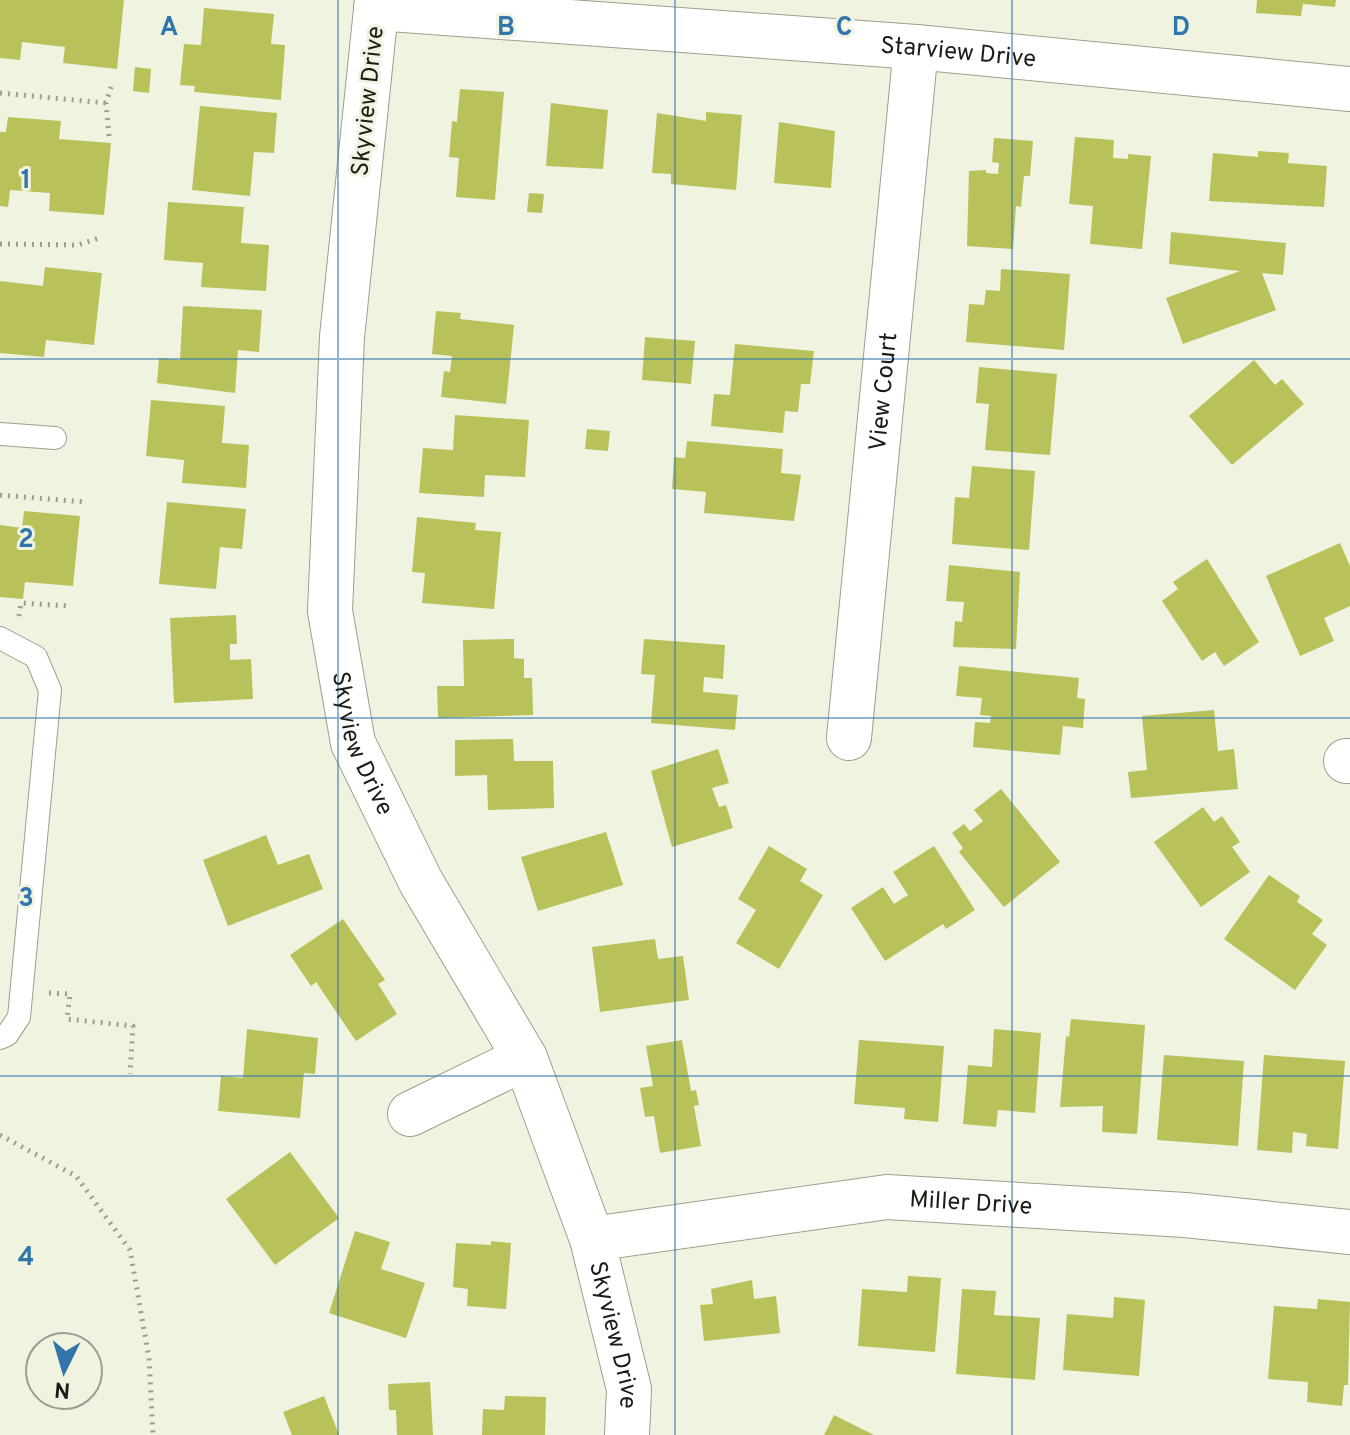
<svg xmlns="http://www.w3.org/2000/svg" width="1350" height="1435" font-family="Overpass,sans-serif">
<rect width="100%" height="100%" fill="#f1f3e1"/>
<g fill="#b9c15b">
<path d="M0,0H124L117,69L63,63L65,47L22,42L20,60L0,58Z"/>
<path d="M1257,0H1336L1335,7L1303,4L1301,16L1256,13Z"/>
<path d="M204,8L274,14L271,44L285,45L281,100L194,92L195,86L180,85L184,44L201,45Z"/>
<path d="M135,67L151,69L149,93L133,91Z"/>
<path d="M460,89L504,92L495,200L456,197L459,158L449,157L452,121L457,122Z"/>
<path d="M551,103L608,110L603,169L546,166Z"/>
<path d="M200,106L277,113L274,153L254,152L250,196L192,190Z"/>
<path d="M706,112L742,115L736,190L671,184V174L652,173L657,113L706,121Z"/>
<path d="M8,117L61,121L59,139L111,143L104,215L49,211L50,193L10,190L8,207L0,206V132H6Z"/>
<path d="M779,122L835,131L831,188L774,183Z"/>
<path d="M1075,137L1114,140L1113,158L1128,159V154L1151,156L1142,249L1090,244L1093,206L1069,204Z"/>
<path d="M994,138L1033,141L1030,176H1024L1021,207L1016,206L1013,249L967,246L969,171L986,170V173L998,174L999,163L992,162Z"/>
<path d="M1258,151L1289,153L1288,163L1327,166L1324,207L1209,201L1213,153L1258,157Z"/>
<path d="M529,193L544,194L542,213L527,212Z"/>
<path d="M168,202L244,207L241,243L269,245L266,291L201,287L203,263L164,260Z"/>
<path d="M1171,232L1286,243L1283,275L1262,273L1276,310L1183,344L1166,298L1240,271L1169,264Z"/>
<path d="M45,267L102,273L94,345L46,340L44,357L0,353V281L43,286Z"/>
<path d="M1001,269L1070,274L1064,350L966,342L969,304L984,305L986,290L1000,291Z"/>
<path d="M183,306L262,310L259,352L238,350L235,393L157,383L159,358L180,360Z"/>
<path d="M436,311L461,313L460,319L514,325L506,404L441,397L444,371L450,372L452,356L432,354Z"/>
<path d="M645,337L695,341L691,384L642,380Z"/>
<path d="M735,344L814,351L810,384H801L798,412L785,411L783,433L711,426L714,394L730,395Z"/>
<path d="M1254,360L1275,385L1282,379L1304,404L1232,465L1189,416Z"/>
<path d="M979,367L1057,374L1050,455L985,450L989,404L976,403Z"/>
<path d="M151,400L225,406L222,443L249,445L246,488L182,483L184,460L146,456Z"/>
<path d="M455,415L529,420L525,477L485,475L484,497L419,493L423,448L453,450Z"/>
<path d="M587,429L610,431L608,451L585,449Z"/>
<path d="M687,441L783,449L781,473L801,475L794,521L704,513L706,492L672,489L674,457L685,458Z"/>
<path d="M972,466L1035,471L1029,550L952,544L955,497L969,498Z"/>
<path d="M167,502L246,509L242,549L220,547L216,589L159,584Z"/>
<path d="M24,511L80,516L73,586L25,582L23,599L0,597V525L22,528Z"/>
<path d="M417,517L476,523L475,530L501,532L494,609L422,603L425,573L412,572Z"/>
<path d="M1340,543L1350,566V606L1324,618L1334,641L1300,656L1266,576Z"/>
<path d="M1207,559L1259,642L1224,666L1215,652L1202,661L1162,601L1178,589L1173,582Z"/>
<path d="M949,565L1020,572L1016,649L953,647L955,621L962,622L964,602L946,601Z"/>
<path d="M236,615L237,644H230V660L251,659L253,699L174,703L170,618Z"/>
<path d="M514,639V658L524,659V678H532L533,715L438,718L437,686H464L463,640Z"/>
<path d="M644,639L725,645L723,679L704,677L703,692L738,695L735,730L651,723L655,675L641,674Z"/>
<path d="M959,666L1079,678L1077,698L1085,699L1083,728L1063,726L1060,755L973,747L975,722L990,723L991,716L980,715L982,698L956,696Z"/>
<path d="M1214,710L1218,751L1234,749L1238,789L1131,798L1128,772L1147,770L1142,716Z"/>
<path d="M513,739L514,761H553L554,808L488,810L487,775L455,776V740Z"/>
<path d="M718,749L729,783L712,788L719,807L726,805L733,828L672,847L651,771Z"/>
<path d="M1001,789L1060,862L1004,907L959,852L963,848L952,833L964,824L970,831L983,821L974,810Z"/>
<path d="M1203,807L1214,822L1222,816L1240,842L1232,847L1250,872L1201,907L1154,842Z"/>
<path d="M606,832L623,885L538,911L521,857Z"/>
<path d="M266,835L278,865L309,854L323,889L228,926L203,860Z"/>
<path d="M769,846L807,869L800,881L823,895L779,969L736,943L756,910L738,899Z"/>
<path d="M934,846L975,910L946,929L943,924L885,961L851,908L883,887L894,904L908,895L893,872Z"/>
<path d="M1269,875L1300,896L1297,902L1323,920L1312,934L1327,945L1295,990L1224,939Z"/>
<path d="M343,919L385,980L378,984L397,1014L356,1041L316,982L311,986L290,955Z"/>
<path d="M655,939L658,959L683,956L689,1000L600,1012L592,947Z"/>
<path d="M1071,1019L1145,1025L1137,1134L1102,1132L1103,1106L1060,1107L1066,1036L1069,1037Z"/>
<path d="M247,1029L318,1038L315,1074L304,1073L300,1118L218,1111L221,1076L243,1078Z"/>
<path d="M994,1029L1041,1033L1035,1113L998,1110L996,1127L963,1124L968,1065L992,1067Z"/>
<path d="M682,1040L691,1091L696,1090L699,1105L694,1106L701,1146L660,1153L654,1116L645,1117L640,1088L653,1086L646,1046Z"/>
<path d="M859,1040L944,1046L938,1122L904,1119L905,1108L854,1104Z"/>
<path d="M1164,1055L1244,1061L1238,1146L1157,1140Z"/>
<path d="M1264,1055L1345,1061L1338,1149L1306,1146L1307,1134L1293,1132L1292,1153L1257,1150Z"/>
<path d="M290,1152L339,1218L275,1265L226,1199Z"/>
<path d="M355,1231L390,1242L381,1269L425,1283L406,1338L329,1313Z"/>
<path d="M491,1241L511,1243L506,1309L467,1306L468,1289L453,1287L456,1243L491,1245Z"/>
<path d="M908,1276L941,1278L935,1352L858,1346L862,1289L907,1292Z"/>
<path d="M752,1280L754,1299L776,1296L780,1333L704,1341L700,1305L713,1304L711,1289Z"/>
<path d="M962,1289L996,1291L994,1315L1040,1318L1035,1380L956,1374Z"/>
<path d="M1114,1297L1145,1300L1139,1376L1063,1370L1067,1314L1113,1318Z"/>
<path d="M1318,1299L1350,1302L1348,1385H1344L1342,1406L1307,1402L1308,1382L1268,1379L1274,1306L1317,1309Z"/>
<path d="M430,1382L433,1435H397L396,1410H389L388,1384Z"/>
<path d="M324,1396L339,1435H292L283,1412Z"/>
<path d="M505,1396L546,1397L545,1435H482L483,1409L504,1410Z"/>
<path d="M834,1415L874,1435H824Z"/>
</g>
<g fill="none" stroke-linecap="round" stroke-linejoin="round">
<g stroke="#9d9f8d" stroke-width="24">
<g id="lane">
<path d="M0,434L55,438"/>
<path d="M0,638L36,657L50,690L19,1017L7,1035L0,1038"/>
</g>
</g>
<g stroke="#9d9f8d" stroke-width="46">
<g id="street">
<path id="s1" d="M377,0L342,337L330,611L353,743L421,882L525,1058L592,1239L629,1389L627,1435"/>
<path id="s2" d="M376,8L916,47L1350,89"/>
<path id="s3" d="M849,738L916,47"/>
<path d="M1346,761H1350"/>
<path d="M410,1114L525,1058"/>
<path id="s4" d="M592,1239L887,1197L1185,1215L1350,1232"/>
</g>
</g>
<g stroke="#9c9e90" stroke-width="5" stroke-dasharray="2 6" stroke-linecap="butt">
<path d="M0,93L106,103"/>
<path d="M109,136L106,103L112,84"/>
<path d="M0,244L78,245L99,238"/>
<path d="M0,495L85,502"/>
<path d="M19,616L21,603L70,606"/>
<path d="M49,993L70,994L67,1019L133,1026L130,1074"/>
<path d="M0,1135L76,1176L130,1250L149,1358L153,1435"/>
</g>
<use href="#lane" stroke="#fff" stroke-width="22"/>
<use href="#street" stroke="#fff" stroke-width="44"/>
</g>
<path fill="none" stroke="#3176ab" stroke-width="2" stroke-opacity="0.55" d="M338,0V1435M675,0V1435M1012,0V1435M0,359H1350M0,718H1350M0,1076H1350"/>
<g text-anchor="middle" stroke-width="6" stroke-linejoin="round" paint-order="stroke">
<g font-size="24" fill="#1c1c16" stroke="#f1f3e1">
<text dy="8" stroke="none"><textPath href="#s2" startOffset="584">Starview Drive</textPath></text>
<text transform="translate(367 101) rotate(-84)" y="8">Skyview Drive</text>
<text dy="8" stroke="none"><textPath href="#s3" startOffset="348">View Court</textPath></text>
<text dy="8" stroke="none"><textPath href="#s1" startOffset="750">Skyview Drive</textPath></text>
<text dy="8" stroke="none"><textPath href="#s4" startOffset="382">Miller Drive</textPath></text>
<text dy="8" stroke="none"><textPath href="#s1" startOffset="1398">Skyview Drive</textPath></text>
</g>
</g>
<g font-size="26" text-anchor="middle" font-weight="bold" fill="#3176ab" stroke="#f1f3e1" stroke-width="6" stroke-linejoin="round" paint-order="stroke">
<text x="169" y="35">A</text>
<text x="506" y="35">B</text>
<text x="844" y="35">C</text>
<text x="1181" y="35">D</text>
<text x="26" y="188">1</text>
<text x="26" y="547">2</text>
<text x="26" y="906">3</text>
<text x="26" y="1265">4</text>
</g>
<g transform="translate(64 1371) rotate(185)"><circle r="38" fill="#f1f3e1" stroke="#9c9d90" stroke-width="2"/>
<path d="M0-6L14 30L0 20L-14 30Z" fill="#3176ab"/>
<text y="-12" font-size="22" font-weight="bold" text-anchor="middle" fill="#1c1c16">N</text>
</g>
</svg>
